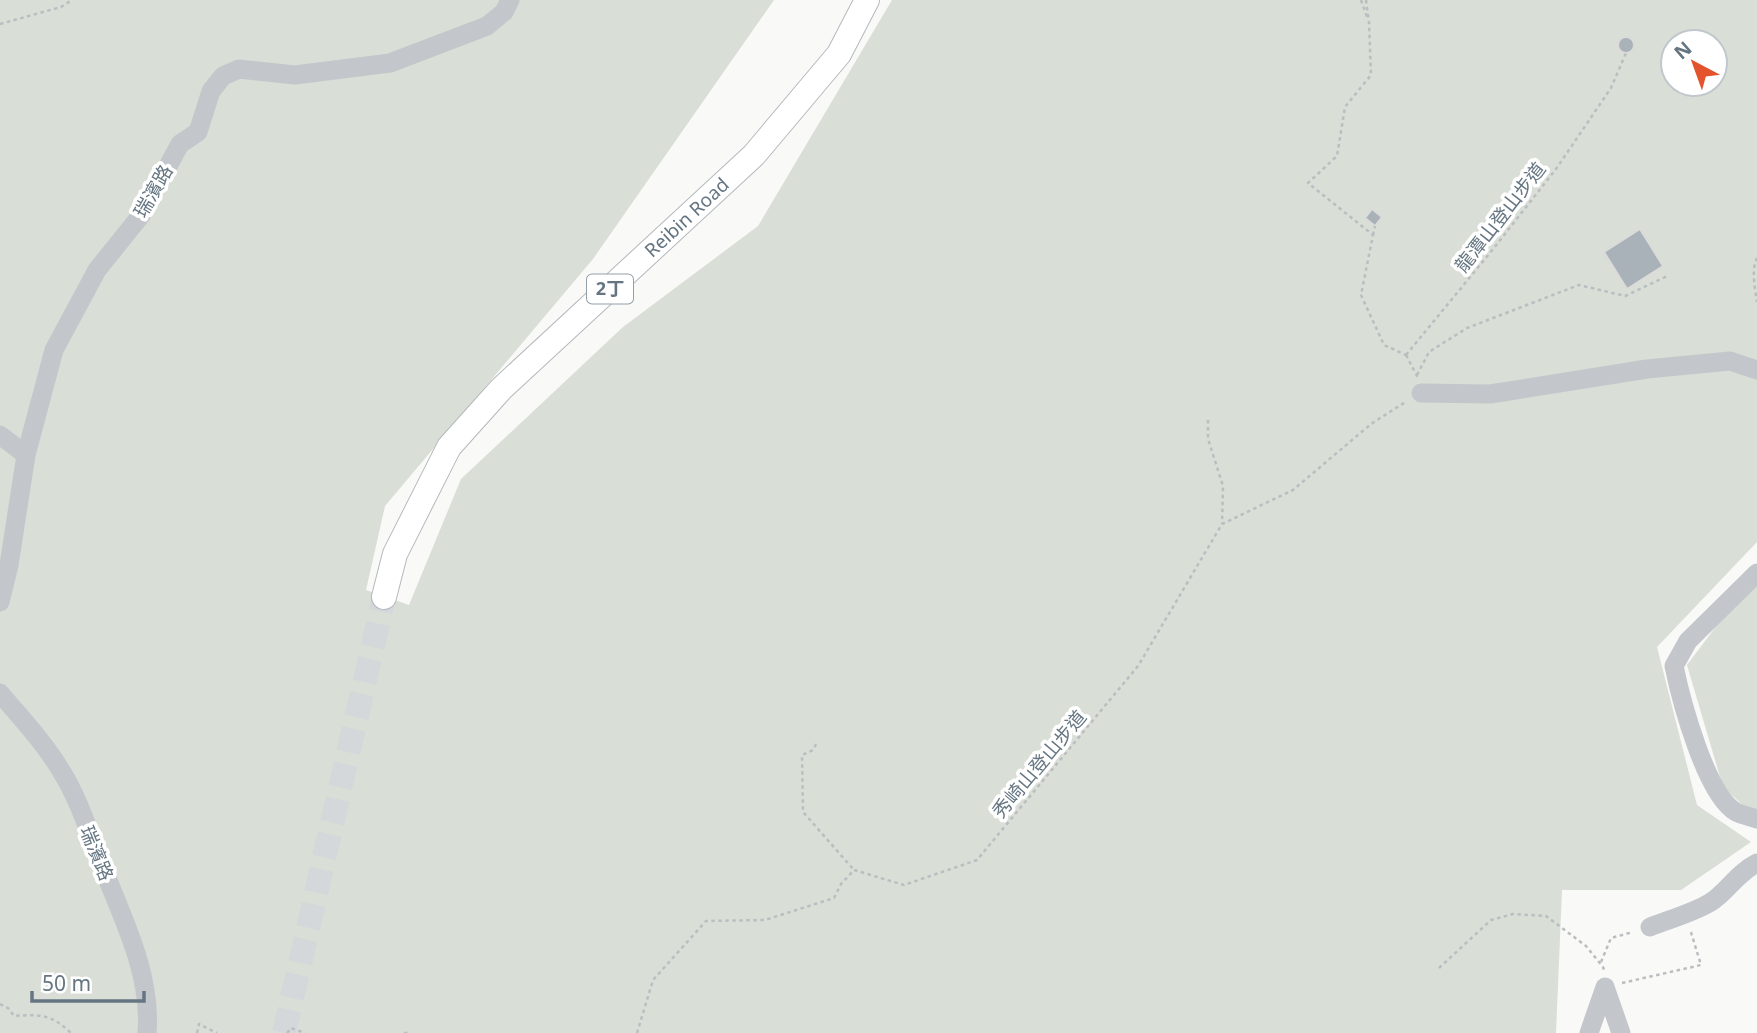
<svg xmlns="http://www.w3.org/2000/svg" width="1757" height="1033" font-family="'Noto Sans','Noto Sans TC',sans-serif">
<rect width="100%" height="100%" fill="#f9f9f7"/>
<g fill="#d9ded6" fill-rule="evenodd">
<path d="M0,0H774L593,259L385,506L366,590L409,605L461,479L623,327L758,226L892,0H1757V542L1657,647L1697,805L1751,842L1681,890H1562L1556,1033H0ZM1673,42H1715V84H1673Z"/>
<path d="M1757,572V818L1723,787L1687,665Z"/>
</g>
<g fill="#a9b2b8" stroke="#dbdbd9" stroke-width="2">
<circle cx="1626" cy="45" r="8"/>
<path d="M1372,209L1382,217L1375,226L1365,218Z"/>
<path d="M1640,229L1663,266L1627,289L1604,252Z"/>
</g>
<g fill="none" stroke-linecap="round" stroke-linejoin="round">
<path stroke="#d4d8da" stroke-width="24" stroke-dasharray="24 12" stroke-linecap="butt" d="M284,1033L384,597"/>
<g stroke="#b4b9bd" stroke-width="26">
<g id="major">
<path id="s1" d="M384,597L395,554L449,447L501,389L754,155L839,54L867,0"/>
</g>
</g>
<g stroke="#bbbec1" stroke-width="2.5" stroke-dasharray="3.5 3.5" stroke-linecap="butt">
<path d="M1361,0L1367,17"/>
<path d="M1366,0L1369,23L1371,75L1345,107L1337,156L1308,183L1373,235L1361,295L1384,345L1406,355"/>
<path d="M0,24L61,7L72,0"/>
<path d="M1373,235L1375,226"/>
<path d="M1757,258C1751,270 1755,288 1757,302"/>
<path d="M1406,355L1418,378"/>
<path d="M1406,355L1494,248L1556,169L1611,88L1626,53"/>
<path d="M1417,375L1429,352L1467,328L1579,285L1625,296L1667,276"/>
<path d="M1208,420V439L1223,486L1222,524"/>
<path d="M816,744L813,750L802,755L803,812L854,870"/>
<path d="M1601,962L1611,938L1633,932"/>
<path d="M1439,968L1491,920L1513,914L1546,916L1586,946L1603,967L1604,970"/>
<path d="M1622,983L1701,965L1690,929"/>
<path d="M0,1004L8,1008L14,1016C40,1014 51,1014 71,1033"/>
<path d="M197,1033L199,1024L217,1033"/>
<path d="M287,1033L291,1028L305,1033"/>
<path d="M404,1033H409"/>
<path d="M637,1033L653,980L706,921L765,920L834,898L841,884L854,870L904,885L977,860L1138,666L1222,524L1293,490L1371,424L1407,401"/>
</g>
<g stroke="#c3c7cb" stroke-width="19">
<path d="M1421,393L1490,394L1647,369L1730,361L1757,370"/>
<path d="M0,435L26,455"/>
<path d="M1757,573L1688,641L1674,666C1681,700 1706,795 1736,812C1742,815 1751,817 1757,819"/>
<path d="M0,602L9,565L26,455L54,350L97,270L142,214L180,144L198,132L211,91L223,76L239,69L295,75L390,63L487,26L504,12L510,0"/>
<path d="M0,693C21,718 43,741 60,769C78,797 89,832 101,863C122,917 152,974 147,1033"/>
<path d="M1650,927C1670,919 1693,913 1711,902C1728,891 1736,874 1757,863"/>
<path d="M1589,1033L1605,987L1621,1033"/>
</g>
<use href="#major" stroke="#fff" stroke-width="24"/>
</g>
<g text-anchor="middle" stroke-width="7" stroke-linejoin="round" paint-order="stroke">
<rect fill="#fff" stroke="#939fa8" stroke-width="2" x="587" y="274.5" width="46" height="29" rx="5"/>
<g font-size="18" font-weight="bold" fill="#657682">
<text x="610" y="295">2丁</text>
</g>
<g font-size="19" fill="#657682" stroke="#fff">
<text transform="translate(153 191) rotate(-60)" y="7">瑞濱路</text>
<text transform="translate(1500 217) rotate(-52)" y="7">龍潭山登山步道</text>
<text dy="7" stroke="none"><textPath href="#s1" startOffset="495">Reibin Road</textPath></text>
<text transform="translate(1039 764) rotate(-50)" y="7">秀崎山登山步道</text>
<text transform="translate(97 853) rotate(68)" y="7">瑞濱路</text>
</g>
</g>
<g transform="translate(1694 63) rotate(319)"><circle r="33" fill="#ffffff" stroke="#c1c8cd" stroke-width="2"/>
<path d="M0-5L12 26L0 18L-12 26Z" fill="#e3532e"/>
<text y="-10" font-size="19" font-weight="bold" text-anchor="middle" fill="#657682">N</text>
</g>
<path d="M32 991v10h112v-10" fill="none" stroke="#657682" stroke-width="3.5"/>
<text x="42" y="991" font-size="21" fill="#657682" stroke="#ffffff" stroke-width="5" paint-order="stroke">50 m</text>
</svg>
